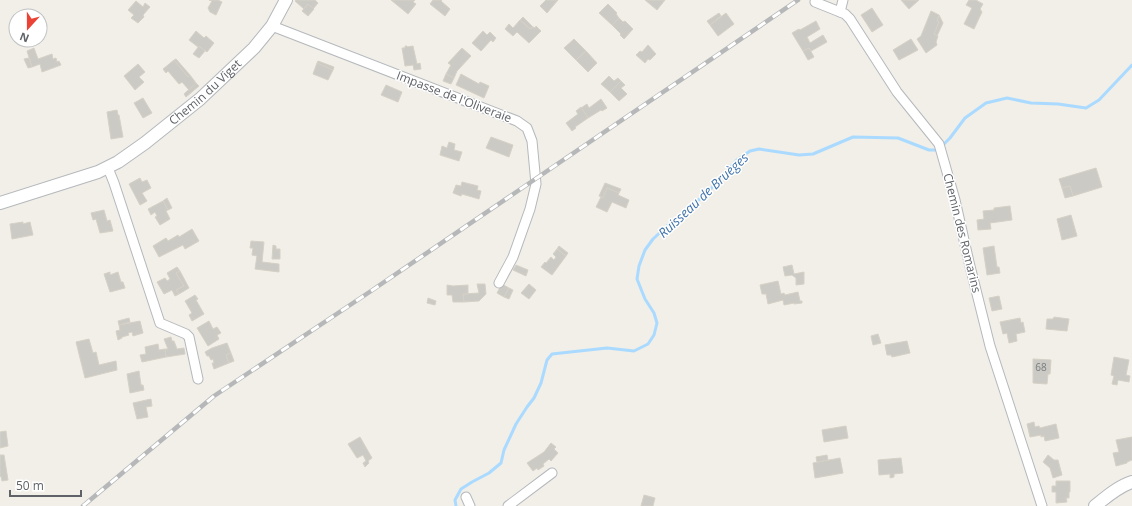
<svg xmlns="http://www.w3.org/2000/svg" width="1132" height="506" font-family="'Open Sans',sans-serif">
<rect width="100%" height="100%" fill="#f1efe8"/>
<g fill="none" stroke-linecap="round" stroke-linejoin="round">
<g stroke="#aadaff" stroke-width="3">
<path d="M942,146L950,138L965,118L986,103L1007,98L1031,103L1058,104L1086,108L1099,100L1132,65"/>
<path d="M456,506L455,500L461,489L472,482L489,473L501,463L504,450L516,424L527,407L534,398L541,383L547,360L552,354L607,348L634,351L648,344L654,335L657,323L654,313L645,299L637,279L639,266L645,250L653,239L667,226L707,193L737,160L750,151L759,149L799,155L813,154L853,137L898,138L929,150H938"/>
</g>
</g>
<g fill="#cccac5" stroke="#d6d1c6">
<path d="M209,0H218L222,2L216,15L210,12L208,8L212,1Z"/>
<path d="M296,0H315L318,3L313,9L308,4L304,9L295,1Z"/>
<path d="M391,0H415L413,2L416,4L408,14Z"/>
<path d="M433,0H442L441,1L450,9L445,16L430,4Z"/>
<path d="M546,0H558L547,13L540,6Z"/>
<path d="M645,0H665L657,10Z"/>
<path d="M901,0H919L909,9Z"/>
<path d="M969,0H976L983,4L980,9L982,12L974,29L964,24L972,8L966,5Z"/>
<path d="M136,1L143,7L145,3L150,7L143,15L144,17L138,23L131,18L134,15L128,10Z"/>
<path d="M308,4L314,9L308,16L302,11Z"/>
<path d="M608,4L617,13L616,14L619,18L612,25L599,13Z"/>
<path d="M872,8L883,25L872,32L861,15Z"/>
<path d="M931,11L939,15L937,21L939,22L934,34L938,36L936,42L937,45L926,53L917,39L921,36Z"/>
<path d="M719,13L721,16L710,25L707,21Z"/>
<path d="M726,13L734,24L718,36L710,25Z"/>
<path d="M939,15L943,23L937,36L934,34L939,22L937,21Z"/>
<path d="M523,17L533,27L530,29L520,20Z"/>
<path d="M619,18L623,22L625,21L633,29L624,39L620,35L621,34L612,25Z"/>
<path d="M520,20L530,29L533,27L535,28L536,26L541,31L529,43L517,32L513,36L505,29L509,24L513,28Z"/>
<path d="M816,21L820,29L807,37L810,43L823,35L827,42L811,51L809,48L803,51L792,33L799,29L800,30Z"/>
<path d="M196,31L204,38L206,36L214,43L207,52L199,46L198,47L189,40Z"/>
<path d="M483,31L487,35L490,32L496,38L493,42L491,40L481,51L472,43Z"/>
<path d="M574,39L586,51L576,60L564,48Z"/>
<path d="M911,39L918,50L899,60L893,50Z"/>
<path d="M648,45L656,54L650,60L648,59L645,63L636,55L640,51L642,52Z"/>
<path d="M199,46L205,51L199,58L193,54Z"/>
<path d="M405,46H407V47L413,46L417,64L420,63L421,69L414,70L413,65L405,66L402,48H405Z"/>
<path d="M34,48L38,59L52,54L53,59L56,58L57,62L59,61L61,65L42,72L40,64L32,67L27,51Z"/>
<path d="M462,48L471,56L457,71L454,78L446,74L451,65L448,63Z"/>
<path d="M809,48L814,57L808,60L803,51Z"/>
<path d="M586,51L597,63L588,72L576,60Z"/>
<path d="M29,58L32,67L28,68L24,59Z"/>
<path d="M176,59L190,75L188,77L174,60Z"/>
<path d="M174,60L188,77L190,75L196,83L189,90L182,82L179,84L168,71L166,73L163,69Z"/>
<path d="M318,61L334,67L333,70L317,63Z"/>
<path d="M317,63L333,70L328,80L313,74Z"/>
<path d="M138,64L145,72L139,77L144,82L135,90L124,76Z"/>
<path d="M446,74L454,78L451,84L443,81Z"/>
<path d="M461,74L479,84L480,82L489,86L484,98L456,85Z"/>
<path d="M609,76L614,81L618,78L621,81L610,92L601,84Z"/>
<path d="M621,81L625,85L621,88L627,94L619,101L610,92Z"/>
<path d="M196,83L199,86L186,97L184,94Z"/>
<path d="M386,85L402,92L398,102L381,95Z"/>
<path d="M143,98L152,113L143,118L134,103Z"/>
<path d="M601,99L607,108L602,111L601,110L588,118L581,108L587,104L589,108Z"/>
<path d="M581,107L588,118L575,127L576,128L572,131L566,123L578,114L576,111Z"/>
<path d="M117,110L118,115H119L123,137L111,139L107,112Z"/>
<path d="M491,137L513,145L509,157L486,148Z"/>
<path d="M449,142L455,144L454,150L462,152L459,161L440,155L442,146L447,148Z"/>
<path d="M1096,168L1102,187L1073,196L1070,186L1062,188L1059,179Z"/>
<path d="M140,178L142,182L147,180L151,188L142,193L147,201L140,205L129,184Z"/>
<path d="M462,182L478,186L477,190L481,191L479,199L462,194L461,196L453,193L456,185L461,186Z"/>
<path d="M605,183L621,189L619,193L607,188L603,198L599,196Z"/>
<path d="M1070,186L1073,196L1065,198L1062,188Z"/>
<path d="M607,188L619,193L618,195L629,200L626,208L612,202L607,212L596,207L601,197L603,198Z"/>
<path d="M167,198L172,208L168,210L163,201Z"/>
<path d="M163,201L168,210L166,211L170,219L160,225L155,217L157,216L155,212L151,215L148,209Z"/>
<path d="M1010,206L1012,220L990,223L991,229L978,230L977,220L984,219L983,211L994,210V208Z"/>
<path d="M104,210L107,221L110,220L113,231L100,233L96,219L93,220L91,213Z"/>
<path d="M1071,215L1077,236L1062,240L1057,219Z"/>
<path d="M23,222V224L30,222L33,235L12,239L10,224Z"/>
<path d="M192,229L199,241L185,249L183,245L159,257L153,246L166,238L168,241L178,235L179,237Z"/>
<path d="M251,241L264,242L262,262L279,264V272L255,269L257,256L252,255L253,248H250Z"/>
<path d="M273,245L276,246V249H280V259H272Z"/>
<path d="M559,246L568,253L566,256L557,249Z"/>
<path d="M994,246L997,267H999L1000,273L987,275L983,248Z"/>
<path d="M557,249L566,256L552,275L541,267L545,262L546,263L551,257L554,260L556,257L553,254Z"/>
<path d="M516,265L528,270L526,276L513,270Z"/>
<path d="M792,265L794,274L804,272V284L796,285V278L792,275L785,276L783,267Z"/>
<path d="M177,267L180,271L176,273L184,286L176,290L179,294L175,296L172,290L164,294L157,282L165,278L167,281L170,279L167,273Z"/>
<path d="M180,271L189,288L179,294L176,290L184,286L176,273Z"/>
<path d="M110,272V275L118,272L121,282H123L125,288L110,292L104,274Z"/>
<path d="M778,281L781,294L784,293L785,295L798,292L800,301H802V303L794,304V303L784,305L783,300L768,304L766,294H762L760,285Z"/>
<path d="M477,284H485L486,294L479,301L464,302L463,294L479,293Z"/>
<path d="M502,284L509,288L504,297L497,293Z"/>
<path d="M529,284L536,290L529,299L521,293Z"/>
<path d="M447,285L453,286L468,285V294H463L464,302H453L452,295H447Z"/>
<path d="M509,288L513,290L509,299L504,297Z"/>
<path d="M195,295L198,299L196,300L204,314L192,321L189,315L192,313L185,301Z"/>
<path d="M999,296L1002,309L992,311L989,298Z"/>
<path d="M428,298L436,301L435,305L427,303Z"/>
<path d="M1054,317L1069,319L1067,331L1046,329L1047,319H1053Z"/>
<path d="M129,318L130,322L119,325L118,321Z"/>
<path d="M1020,318L1021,323L1023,322L1025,332L1016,334L1017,341L1009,343L1007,333L1003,334L1000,322Z"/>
<path d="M140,321L143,333L133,336L132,332L128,333L129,335L122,337V338L118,340L116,331L120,330L119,325Z"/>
<path d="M209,321L213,329L217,327L221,333L217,335L219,339L208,346L197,328Z"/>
<path d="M878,334L881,343L873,345L871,336Z"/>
<path d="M171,337L172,341H174L177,349L184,348L185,354L166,357L165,349H168L164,339Z"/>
<path d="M89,339L93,353L96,352L99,365L116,361L117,370L85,378L76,342Z"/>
<path d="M907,341L910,353L892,357L891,355H887L885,345Z"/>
<path d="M227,343L231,353L226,355L229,363L214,369L212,363H214L213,359L211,360L209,356H207L205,352L212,348Z"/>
<path d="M158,344L159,350L165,349L166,357L142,362L140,355L146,354L145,347Z"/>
<path d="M231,353L234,361L229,363L226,355Z"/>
<path d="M1114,357L1129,360L1126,375L1130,376L1129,382L1118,380L1117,385L1112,384L1114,376L1111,375Z"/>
<path d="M1033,359L1051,360L1050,374H1048L1047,384L1033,383Z"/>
<path d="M139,371L141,385H143L144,390L130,393L127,374Z"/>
<path d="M151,399L152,406L146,407L148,417L137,419L133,403Z"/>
<path d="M1034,422L1035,427L1039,426L1040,428L1056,424L1059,438L1045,441L1044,436L1041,437V435L1030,437L1027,424Z"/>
<path d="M846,426L848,438L824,442L822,430Z"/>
<path d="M6,431L8,446L0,448V432Z"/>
<path d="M360,437L372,458L368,461L369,463L365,467L363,463L366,461L363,455L357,458L348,444Z"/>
<path d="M1132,437V460L1127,462V463L1116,466L1113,453L1119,452L1116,440Z"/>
<path d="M551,443L556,447L554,449L558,453L551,461L549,459L543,464L544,466L538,470L537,468L533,471L527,463L544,452Z"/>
<path d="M0,455H4L8,480L2,481L1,476L0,477Z"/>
<path d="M827,455L828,460L817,462L816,457Z"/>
<path d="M1048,455L1054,460H1058L1062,475L1053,478L1050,468L1043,462Z"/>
<path d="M840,458L843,473L815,478L813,463Z"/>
<path d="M901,458L903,473L894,474V477L890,478V474L879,475L878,460Z"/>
<path d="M1056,481H1070V492H1069V498H1066L1067,502L1056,503V492H1052V486H1056Z"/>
<path d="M644,495L655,498L653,506H641Z"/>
</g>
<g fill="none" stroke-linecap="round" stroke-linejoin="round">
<g stroke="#b5b8bc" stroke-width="11">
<g id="minor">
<path d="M815,2L845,14L850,19L897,92L939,144L955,200L969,262L990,346L1042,506"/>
<path d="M840,12L843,0"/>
<path d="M272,26L517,121L527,128L532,141L536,184L530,209L513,257L499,283"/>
<path d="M108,168L114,183L160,323L186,334L189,337L198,379"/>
<path d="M466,497L470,506"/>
<path d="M508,506L552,473"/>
</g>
</g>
<g stroke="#b5b8bc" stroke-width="14">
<g id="tertiary">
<path id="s1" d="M0,203L98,172L118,162L145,143L200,99L254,48L272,26L286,0"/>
<path d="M1095,506C1106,497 1119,486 1132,482"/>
</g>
</g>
<use href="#minor" stroke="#fff" stroke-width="9"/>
<use href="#tertiary" stroke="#fff" stroke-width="12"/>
<g stroke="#b6b7b8" stroke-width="4.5">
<path id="rail" d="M83,506L214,396L371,291L798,0"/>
</g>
<use href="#rail" stroke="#fff" stroke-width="3" stroke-dasharray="9" stroke-linecap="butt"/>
</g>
<g text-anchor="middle" stroke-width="3" stroke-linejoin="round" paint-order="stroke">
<g font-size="10" fill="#7a7d7f">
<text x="1041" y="371">68</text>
</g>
<g font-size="12" fill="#5f6368" stroke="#fff">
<text dy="4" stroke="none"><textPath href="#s1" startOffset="237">Chemin du Viget</textPath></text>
<text transform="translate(454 97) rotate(21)" y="4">Impasse de l'Oliveraie</text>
<text transform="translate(962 233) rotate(76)" y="4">Chemin des Romarins</text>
</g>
<g font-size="13" font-style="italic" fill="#4174aa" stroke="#fff">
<text transform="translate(703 195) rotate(-43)" y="5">Ruisseau de Bruèges</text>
</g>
</g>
<g transform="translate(28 28) rotate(201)"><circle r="19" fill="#ffffff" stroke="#bfc1c3"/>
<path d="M0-3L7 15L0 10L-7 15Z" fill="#ea4335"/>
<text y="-6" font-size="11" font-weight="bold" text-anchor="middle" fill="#5f6368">N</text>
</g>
<path d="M10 490v6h71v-6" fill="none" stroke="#5f6368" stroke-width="2"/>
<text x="16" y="490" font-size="12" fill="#5f6368" stroke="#ffffff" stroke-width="3" paint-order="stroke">50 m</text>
</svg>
